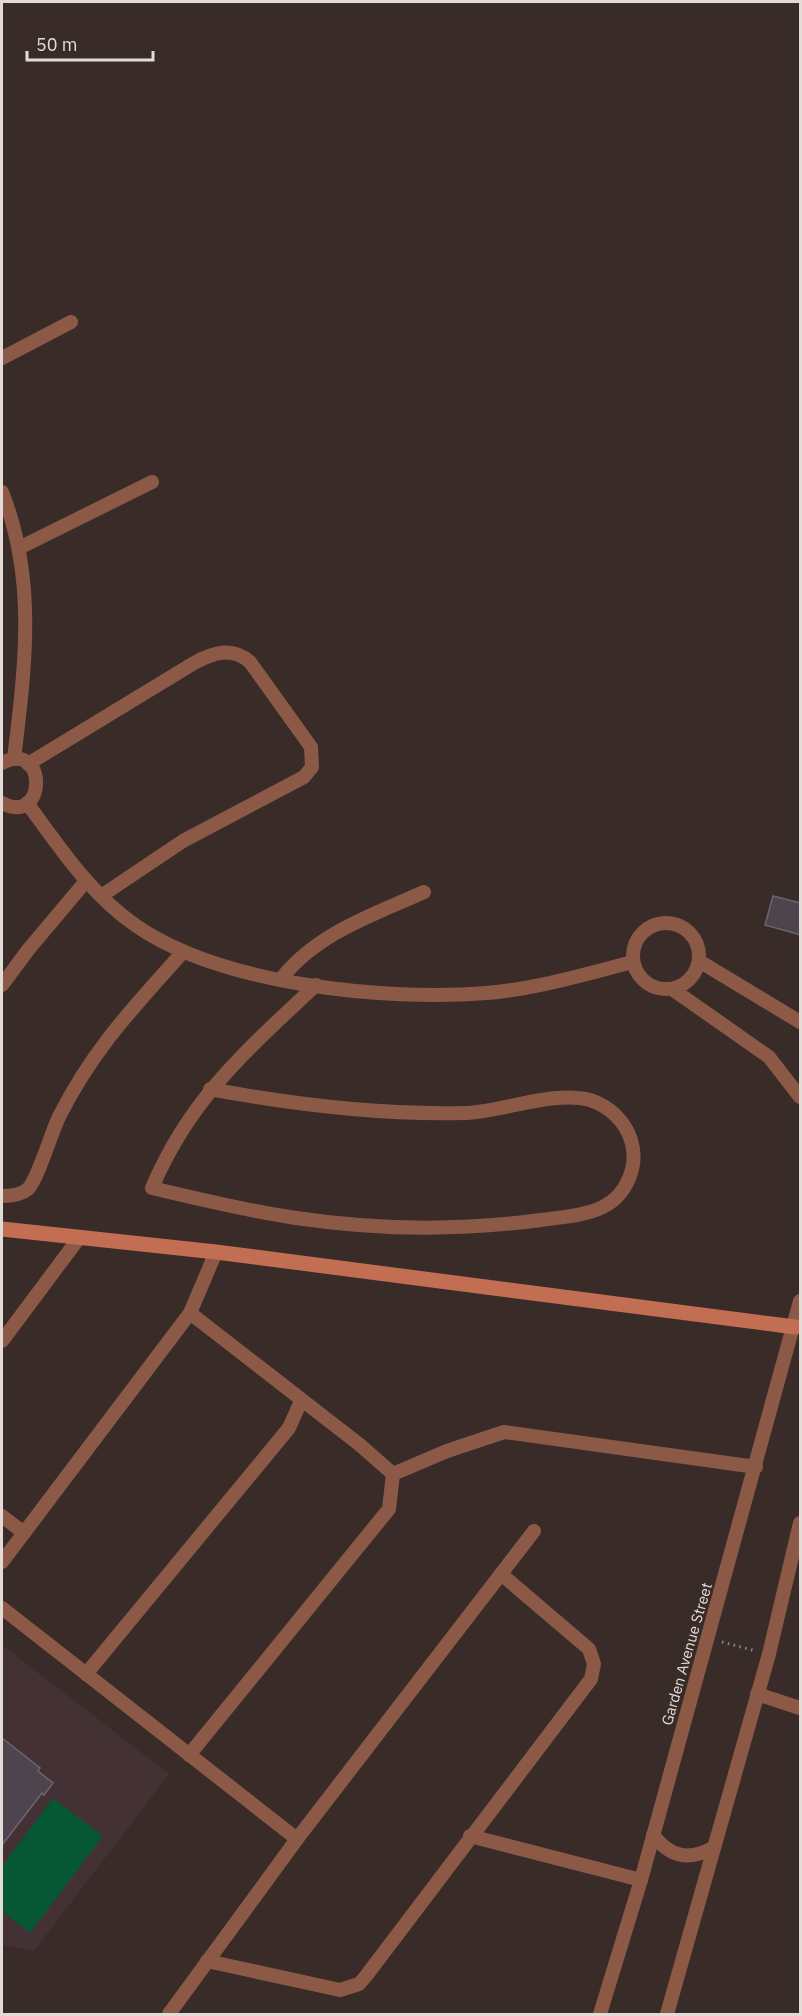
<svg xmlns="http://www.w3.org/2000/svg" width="802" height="2016" font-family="'IBM Plex Sans',sans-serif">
<rect width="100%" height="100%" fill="#392c28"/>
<path fill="#443136" d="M2,1645L169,1774L34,1951L2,1945Z"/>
<path fill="#065733" d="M53,1798L103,1836L30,1933L2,1911V1866Z"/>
<g fill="#4d444d" stroke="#6e646e" stroke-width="1.5">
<path d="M773,896L801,903V935L765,925Z"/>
<path d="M2,1738L40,1768L38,1771L53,1783L44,1795L42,1793L2,1845Z"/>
</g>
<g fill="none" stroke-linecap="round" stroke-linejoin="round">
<path stroke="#928884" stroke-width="3" stroke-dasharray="1.5 4.5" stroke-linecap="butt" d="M722,1642L756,1651"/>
<g stroke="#8d5947" stroke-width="14">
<path d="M2,358L71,322"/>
<path d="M2,492C37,580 25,667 14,759"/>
<path d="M19,548L152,482"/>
<path d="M2,763C48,739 47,827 2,803"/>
<path d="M28,764L194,663C212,653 232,646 250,662L311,747L312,767L304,777L183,841L101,896"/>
<path d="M27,803C59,846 90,894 135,925C221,985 384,1001 487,993C536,989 585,974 633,962"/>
<circle cx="666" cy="956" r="33"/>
<path d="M699,961L800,1022"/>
<path d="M281,979C317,933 373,915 424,892"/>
<path d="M2,985L28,950L86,881"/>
<path d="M672,989L769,1057L800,1097"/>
<path d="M210,1089C295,1105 377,1115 464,1113C502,1112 554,1090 590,1100C609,1106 625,1121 631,1140C639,1165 627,1195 603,1207C584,1216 562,1217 541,1220C459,1231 377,1230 296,1218C247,1211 199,1199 152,1188C190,1098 247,1050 316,985"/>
<path d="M2,1196C11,1196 21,1195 28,1189C38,1179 51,1133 59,1117C92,1050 134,1007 183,952"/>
<path d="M2,1341L79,1238"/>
<path d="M393,1474L447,1451L504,1432L756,1467"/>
<path d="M2,1516L24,1533"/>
<path d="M2,1562L190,1313L216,1252"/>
<path d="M2,1608L297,1839"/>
<path d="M86,1674L289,1428L301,1401"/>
<path d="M757,1694L800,1708"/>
<path d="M189,1755L389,1509L393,1474L360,1445L190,1313"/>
<path d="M653,1835C670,1857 688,1861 713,1848"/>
<path d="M470,1836L641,1880"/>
<path d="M207,1961L340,1990L359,1984L366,1976L591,1679L594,1664L589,1649L501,1574"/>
<path d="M169,2014L297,1839L534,1531"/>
<path d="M600,2014L641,1880L800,1301"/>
<path d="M667,2014L769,1654L800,1523"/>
</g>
<path stroke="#c16e52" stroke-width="15" d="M2,1229L216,1252L795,1327"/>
</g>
<g text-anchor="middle" stroke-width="5" stroke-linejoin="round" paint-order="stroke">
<g font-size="15" fill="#e3dbd8" stroke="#392c28">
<text transform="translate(687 1654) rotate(-74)" y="5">Garden Avenue Street</text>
</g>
</g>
<rect width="802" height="2016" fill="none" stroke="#e3dbd8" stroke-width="6"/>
<path d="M27 51v9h126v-9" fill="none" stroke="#e3dbd8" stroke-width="3"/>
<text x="36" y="51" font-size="18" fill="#e3dbd8" stroke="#392c28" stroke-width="4.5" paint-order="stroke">50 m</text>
</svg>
